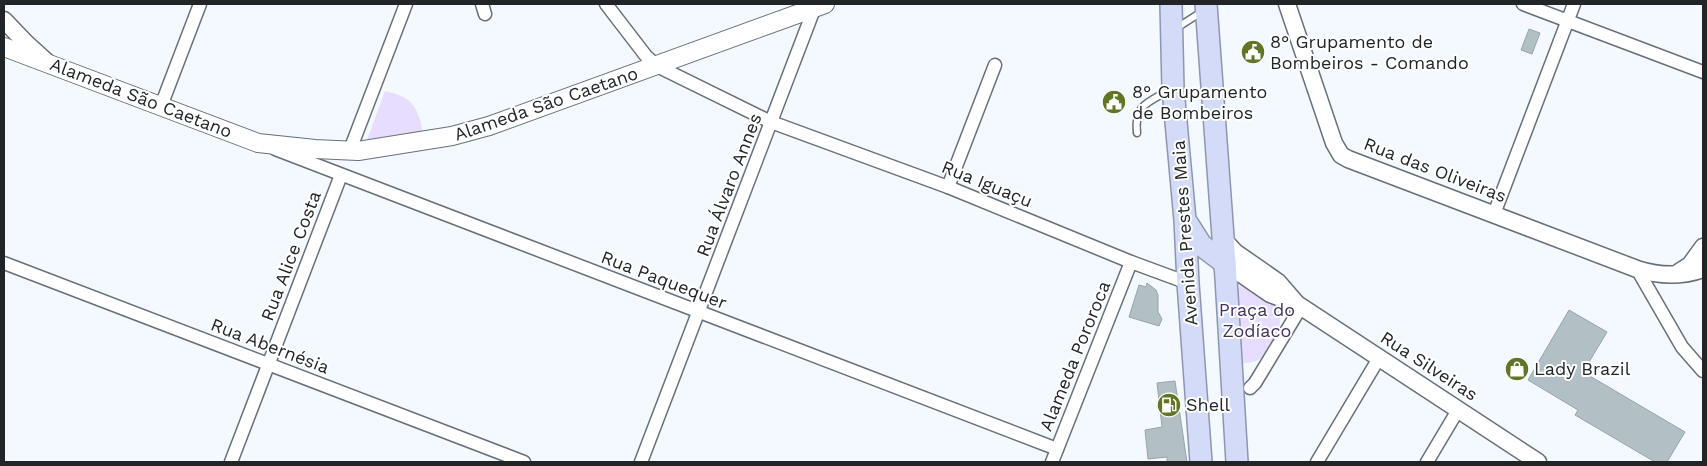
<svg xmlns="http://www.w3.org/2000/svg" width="1707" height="466" font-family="'Work Sans',sans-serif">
<rect width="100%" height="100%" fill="#f3f9ff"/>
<g fill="#e7ddfe">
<path d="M385,91C412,97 417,105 423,132L370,141L367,140Z"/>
<path d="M1241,285L1245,286C1257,293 1273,299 1279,312C1285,322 1269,353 1260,359C1254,363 1244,363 1237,364L1233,292Z"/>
</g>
<g fill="#b2c0c5" stroke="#97a4aa">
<path d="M1529,29L1540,33L1532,54L1521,50Z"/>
<path d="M1147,283L1156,290L1158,295V312L1162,319L1159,326L1129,317L1139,285L1146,287Z"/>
<path d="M1569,310L1607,332L1583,372L1685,432L1667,462H1655L1575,415L1578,410L1528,380Z"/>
<path d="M1175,381L1187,462H1167V457L1148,459L1145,430L1162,427L1157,383Z"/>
</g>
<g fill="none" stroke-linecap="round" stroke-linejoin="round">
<g stroke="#677079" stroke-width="9">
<g id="service">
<path d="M1175,29L1203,11"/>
<path d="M1137,133C1134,106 1146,103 1168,91"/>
</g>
</g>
<g stroke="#677079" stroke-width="15">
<g id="minor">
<path d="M482,4L485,14"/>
<path d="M606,4L646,56L657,66L771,122L948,187L1131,262L1188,283"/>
<path d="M1523,4L1703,72"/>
<path d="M161,106L200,4"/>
<path d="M275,149L1057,449"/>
<path d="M350,150L406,4"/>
<path d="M948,187L995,65"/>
<path d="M1494,214L1574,4"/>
<path d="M4,263L524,462"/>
<path d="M1637,269L1682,347L1703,371"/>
<path d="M1250,388L1255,383L1301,307"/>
<path d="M231,462L341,175"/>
<path d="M641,462L816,4"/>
<path d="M1052,462L1131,262"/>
<path d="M1317,462L1379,358"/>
<path d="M1427,462L1458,410"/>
</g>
</g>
<g stroke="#677079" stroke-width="19">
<g id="tertiary">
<path d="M1287,4L1334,143L1341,155L1348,159L1637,269C1659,276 1681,277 1703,269"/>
<path d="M4,20L26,43L48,63"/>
<path d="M1222,238L1235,252L1278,282L1297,304"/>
<path d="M1225,263L1270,294L1297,304L1538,462"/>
<path d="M1679,272L1690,265L1703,247"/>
</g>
</g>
<g stroke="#677079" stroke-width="20">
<path id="secondary" d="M4,47L258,143L315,149L358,151L452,136L489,126L825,4"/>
</g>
<g stroke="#8e95ae" stroke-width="24">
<g id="trunk">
<path d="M1171,4L1173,89L1185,220L1188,283L1201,462"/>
<path d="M1206,4L1226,278L1237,462"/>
<path d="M1187,223L1201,245L1225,263"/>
</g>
</g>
<use href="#service" stroke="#fff" stroke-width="6"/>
<use href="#minor" stroke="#fff" stroke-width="12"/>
<use href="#tertiary" stroke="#fff" stroke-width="16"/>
<use href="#secondary" stroke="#fff" stroke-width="18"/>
<use href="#trunk" stroke="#d3dbf8" stroke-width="21"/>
</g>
<defs>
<g id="civic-disc" transform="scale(1.25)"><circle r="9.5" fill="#617525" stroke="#fff"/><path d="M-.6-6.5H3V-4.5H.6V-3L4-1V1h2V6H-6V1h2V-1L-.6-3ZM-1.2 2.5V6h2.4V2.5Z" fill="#fff"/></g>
<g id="shop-disc" transform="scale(1.25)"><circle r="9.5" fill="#617525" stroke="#fff"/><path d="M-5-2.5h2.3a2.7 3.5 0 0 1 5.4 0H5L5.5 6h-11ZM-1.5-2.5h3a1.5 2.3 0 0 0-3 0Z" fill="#fff"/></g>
<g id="fuel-disc" transform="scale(1.25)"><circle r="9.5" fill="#617525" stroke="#fff"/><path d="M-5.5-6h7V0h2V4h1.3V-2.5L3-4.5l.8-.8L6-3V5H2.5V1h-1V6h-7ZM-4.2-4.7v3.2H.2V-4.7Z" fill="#fff"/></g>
</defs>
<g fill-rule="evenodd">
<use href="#civic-disc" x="1253" y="52"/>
<use href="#civic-disc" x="1114" y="102"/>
<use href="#shop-disc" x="1517" y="369"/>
<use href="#fuel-disc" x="1169" y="405"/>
</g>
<g text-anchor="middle" stroke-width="4" stroke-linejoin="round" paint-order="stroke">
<g font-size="18" fill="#212528" stroke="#fff" text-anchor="start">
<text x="1270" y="48">8° Grupamento de<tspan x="1270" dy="21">Bombeiros - Comando</tspan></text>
<text x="1132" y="98">8° Grupamento<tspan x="1132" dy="21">de Bombeiros</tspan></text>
<text x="1534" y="375">Lady Brazil</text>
<text x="1186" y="411">Shell</text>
</g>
<g font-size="18" fill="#212528" stroke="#fff">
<text transform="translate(141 98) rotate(21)" y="6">Alameda São Caetano</text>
<text transform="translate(546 104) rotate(-19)" y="6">Alameda São Caetano</text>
<text transform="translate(1435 170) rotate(21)" y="6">Rua das Oliveiras</text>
<text transform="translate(987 184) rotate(22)" y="6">Rua Iguaçu</text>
<text transform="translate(729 185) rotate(-69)" y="6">Rua Álvaro Annes</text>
<text transform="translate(1185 233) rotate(-94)" y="6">Avenida Prestes Maia</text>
<text transform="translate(291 256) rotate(-69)" y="6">Rua Alice Costa</text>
<text transform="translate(664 280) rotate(21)" y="6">Rua Paquequer</text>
<text transform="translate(270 346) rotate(21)" y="6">Rua Abernésia</text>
<text transform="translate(1075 356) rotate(-68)" y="6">Alameda Pororoca</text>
<text transform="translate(1429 366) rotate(33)" y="6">Rua Silveiras</text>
</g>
<g font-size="18" fill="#423062" stroke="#fff">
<text x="1257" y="316">Praça do<tspan x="1257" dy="21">Zodíaco</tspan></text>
</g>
</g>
<rect width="1707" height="466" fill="none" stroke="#212528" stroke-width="10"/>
</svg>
